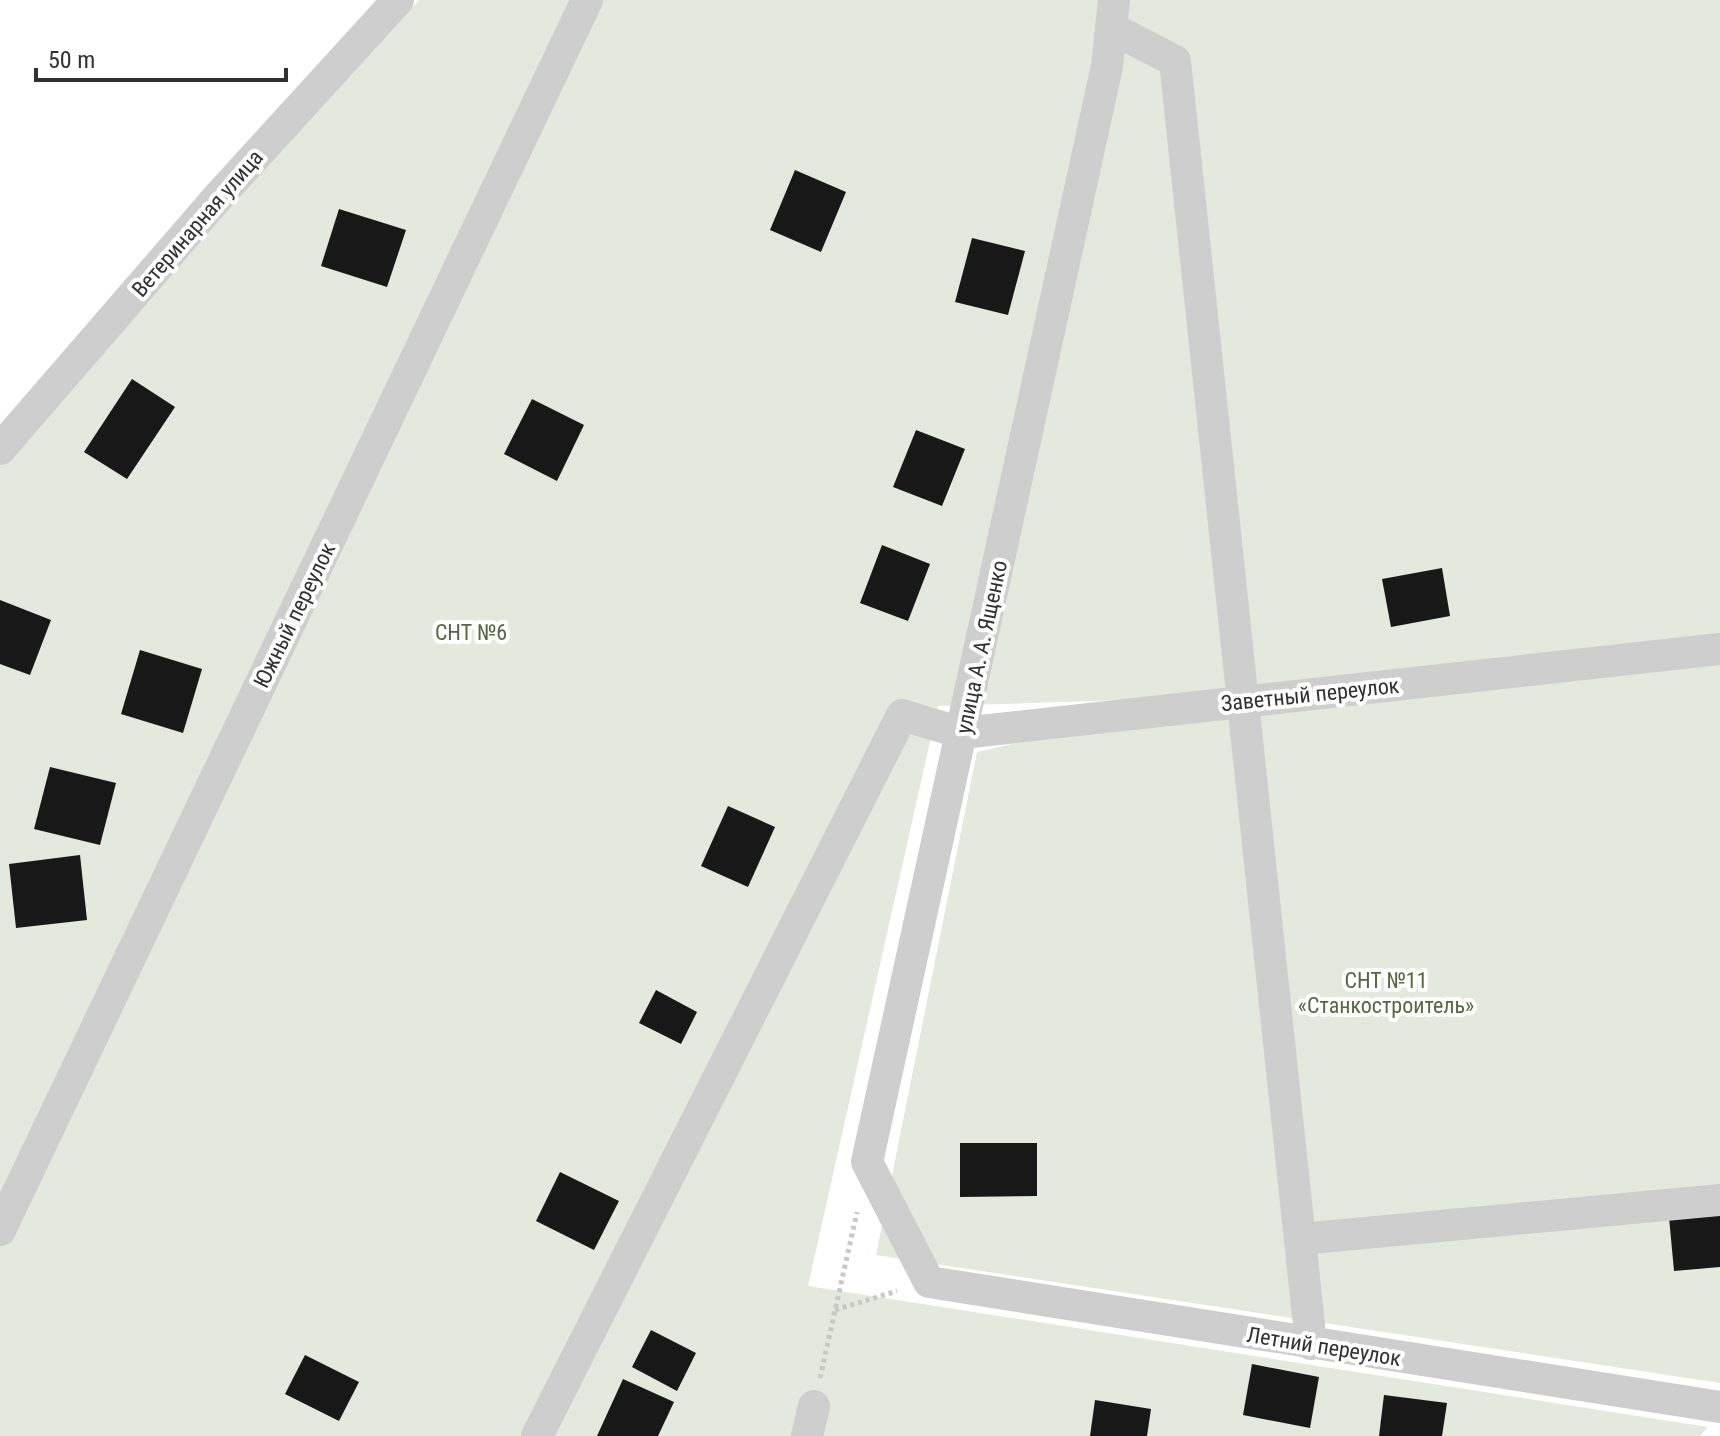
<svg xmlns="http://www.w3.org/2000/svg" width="1720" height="1436" font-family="'Roboto Condensed',sans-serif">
<rect width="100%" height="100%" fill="#fff"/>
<path fill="#e3e9dd" d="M419,0H1720V1383L876,1255L977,752L1223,697L938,706L808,1286L1708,1427L1700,1436H0V444Z"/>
<g fill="#181818">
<path d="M795,170L846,192L821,252L770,230Z"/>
<path d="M339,209L406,230L387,287L321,266Z"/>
<path d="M972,238L1025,251L1008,315L955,302Z"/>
<path d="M132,379L175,407L127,479L84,452Z"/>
<path d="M532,399L584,425L557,481L504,454Z"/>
<path d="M916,430L965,449L942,506L893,487Z"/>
<path d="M882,545L930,564L908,621L860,603Z"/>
<path d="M1442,568L1450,616L1391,627L1382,579Z"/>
<path d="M0,600L51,620L30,675L0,664Z"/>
<path d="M140,650L202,669L183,733L121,714Z"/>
<path d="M50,767L116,783L100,845L34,829Z"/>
<path d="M728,806L775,827L748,887L701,866Z"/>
<path d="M80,855L87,920L16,928L9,864Z"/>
<path d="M656,990L697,1012L681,1044L639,1023Z"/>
<path d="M960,1143H1037V1196L960,1197Z"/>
<path d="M560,1172L619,1201L594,1250L536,1221Z"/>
<path d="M1720,1213V1267L1674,1271L1669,1217Z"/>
<path d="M651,1330L696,1353L677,1391L632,1367Z"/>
<path d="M305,1355L359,1382L339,1421L285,1394Z"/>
<path d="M1252,1364L1319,1377L1310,1428L1243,1415Z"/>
<path d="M623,1379L674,1402L658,1436H597Z"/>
<path d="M1384,1395L1447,1403L1442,1436H1379Z"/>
<path d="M1095,1400L1151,1409L1147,1436H1090Z"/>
</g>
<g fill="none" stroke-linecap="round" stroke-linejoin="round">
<g stroke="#c8c8c8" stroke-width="5" stroke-dasharray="4 4" stroke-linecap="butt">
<path d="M835,1310L897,1291"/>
<path d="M820,1378L857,1212"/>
</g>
<g stroke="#cecece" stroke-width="32">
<path d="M1114,0L1107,66L867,1162L929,1282L1720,1407"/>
<path d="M1111,28L1175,61L1311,1344"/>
<path d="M0,449L219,196L398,0"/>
<path d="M0,1230L587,0"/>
<path d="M1300,1239L1720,1200"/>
<path d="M537,1436L902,715L962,733L1720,649"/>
<path d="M807,1436L814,1406"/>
</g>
</g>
<g text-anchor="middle" stroke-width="8" stroke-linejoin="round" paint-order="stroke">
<g font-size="22" fill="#313131" stroke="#fff">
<text transform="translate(197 223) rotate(-49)" y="8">Ветеринарная улица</text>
<text transform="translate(294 615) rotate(-64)" y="8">Южный переулок</text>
<text transform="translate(981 647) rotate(-78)" y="8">улица А. А. Ященко</text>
<text transform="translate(1310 694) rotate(-6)" y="8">Заветный переулок</text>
<text transform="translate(1324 1346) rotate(9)" y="8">Летний переулок</text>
</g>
<g font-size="22" fill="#526941" stroke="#fff">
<text x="471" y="640">СНТ №6</text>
<text x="1386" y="988">СНТ №11<tspan x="1386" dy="25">«Станкостроитель»</tspan></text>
</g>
</g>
<path d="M36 68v12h250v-12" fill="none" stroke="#313131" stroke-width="4"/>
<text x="48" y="68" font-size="24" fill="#313131" stroke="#ffffff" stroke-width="6" paint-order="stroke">50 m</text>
</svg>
